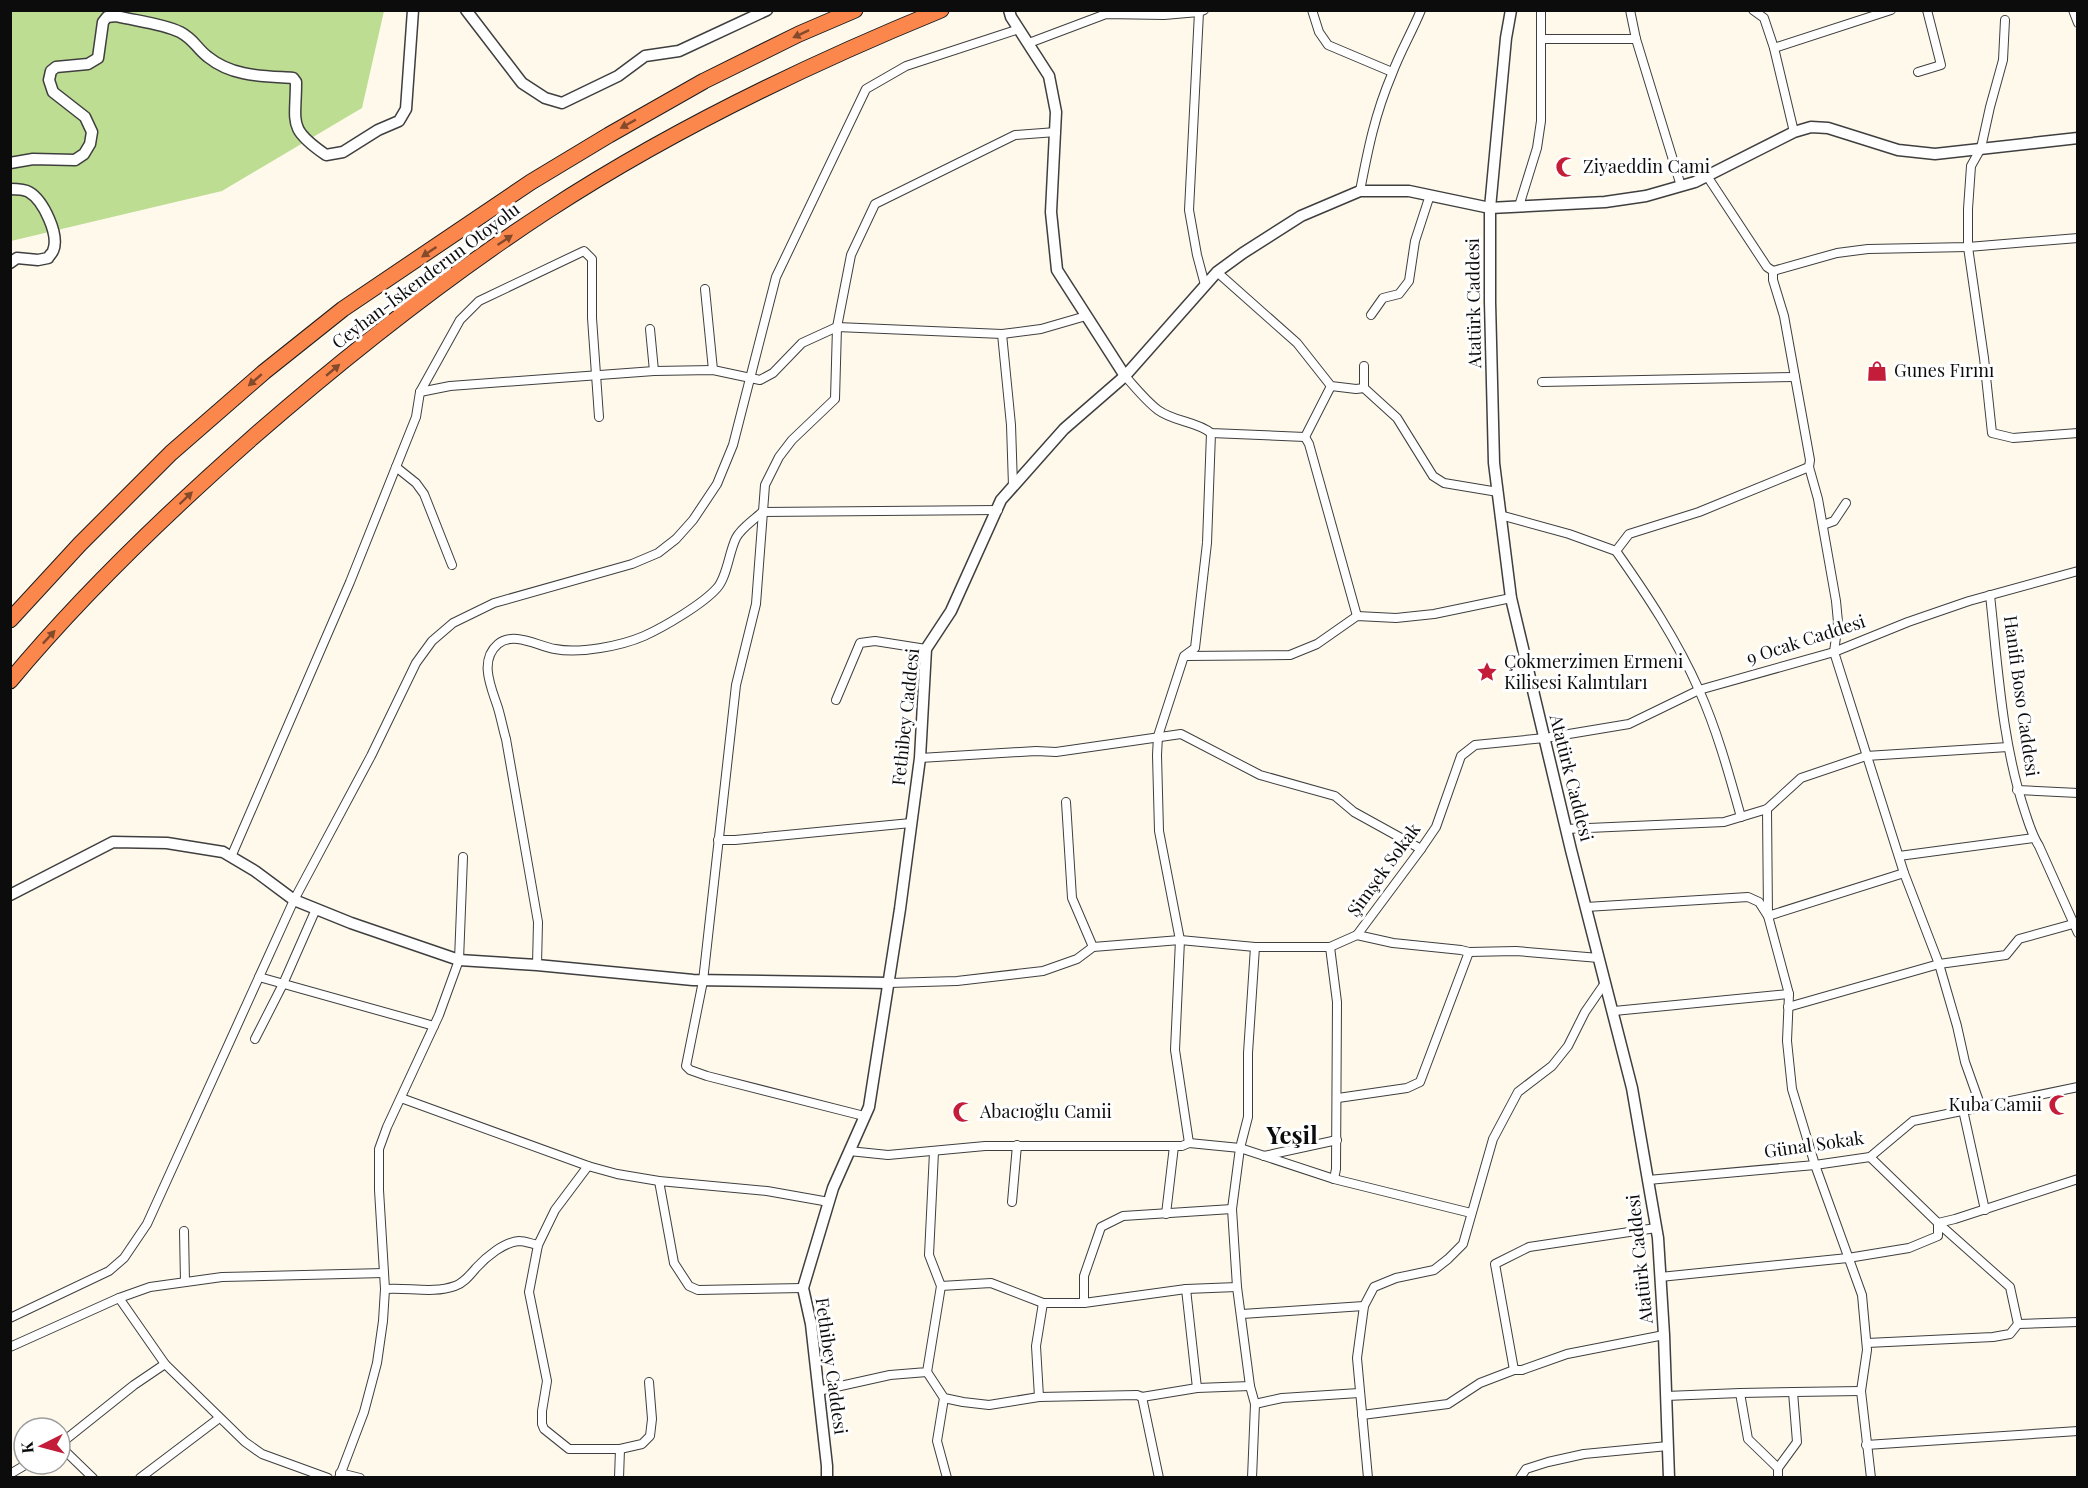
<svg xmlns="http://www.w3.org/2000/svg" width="2088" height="1488" font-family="'Playfair Display',serif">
<rect width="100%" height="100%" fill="#fff9ec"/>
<path fill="#bddd92" d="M10,11H384L362,108L222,191L11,241Z"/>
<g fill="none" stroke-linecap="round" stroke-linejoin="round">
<g stroke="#3f3f3f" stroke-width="10">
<g id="minor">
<path d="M1204,10L1199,12L1189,210L1197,255L1205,285"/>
<path d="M1312,10L1319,32L1328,45L1392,72"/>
<path d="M1630,10L1636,39L1681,186"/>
<path d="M1753,10L1764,18L1774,48L1794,132"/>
<path d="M2073,10L2078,23"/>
<path d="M2005,20L2003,60L1990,107L1981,148L1971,166L1968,209V247L1984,358L1992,433L2013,438L2078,433"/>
<path d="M1541,39H1636"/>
<path d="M1029,43L1106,14L1164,15L1199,12"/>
<path d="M1774,48L1891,10"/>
<path d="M1918,72L1941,65L1927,10"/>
<path d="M1707,176L1767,267L1773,271V280L1784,316L1810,460L1809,467L1818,499L1836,601L1838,622L1834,652L1904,873L1939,964L1957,1026L1965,1062L1981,1107"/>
<path d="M1360,191C1368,149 1375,114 1392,74C1400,52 1412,32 1421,10"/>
<path d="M1519,206L1537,148L1541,121V10"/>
<path d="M1773,271L1837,253L1868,249L1968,247L2078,238"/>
<path d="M1217,272L1297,343L1331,386L1356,389L1364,388L1397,418L1433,476L1444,483L1498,492"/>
<path d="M705,289L713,370"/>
<path d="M1371,315L1383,298L1399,294L1409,281L1415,241L1430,195"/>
<path d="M650,329L654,371"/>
<path d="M1002,334L1011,425L1013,486"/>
<path d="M1125,376C1135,387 1146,401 1158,410C1174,422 1196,421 1211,433L1305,437"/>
<path d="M1542,382L1795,377"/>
<path d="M1364,388V366"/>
<path d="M420,392L450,386L654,371L713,370L760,380L773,373L802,343L837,327L1002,334L1041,329L1086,316"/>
<path d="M1305,437L1309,444L1357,616"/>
<path d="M1305,437L1331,386"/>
<path d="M396,467L416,483L424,494L452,565"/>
<path d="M1500,515L1569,534L1616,551"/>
<path d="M1823,525L1834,521L1846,503"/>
<path d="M1990,595C1998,668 2002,743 2025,812C2029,824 2032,835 2039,846L2078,933"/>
<path d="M1186,656L1290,655L1317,644L1357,616L1396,618L1434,614L1511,598"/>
<path d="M836,700L860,643L875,641L926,649"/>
<path d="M920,758L1036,751L1056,752L1181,734L1260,775L1335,796L1354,812L1421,849"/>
<path d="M2017,790L2078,793"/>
<path d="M1767,809L1768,916L1789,994L1787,1041L1792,1089L1815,1165L1862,1295L1867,1350L1861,1391L1871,1478"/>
<path d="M1741,817C1729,774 1717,730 1699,690C1677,640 1647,595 1616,551L1629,534L1699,512L1809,467"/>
<path d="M1566,829L1724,822L1767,809L1801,778L1866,756L2008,747"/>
<path d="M718,840H735L911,823"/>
<path d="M1899,856L2034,838"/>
<path d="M231,857L350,582L416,417L420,392L460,320L479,301L584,251L592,259V318L599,417"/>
<path d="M1586,907L1748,897L1759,902L1768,916L1904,873"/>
<path d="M1357,935L1393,943L1461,950L1469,952L1516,951L1599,958"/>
<path d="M1093,947L1180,940L1255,947H1330L1357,935L1421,849L1436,827L1461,756L1475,745L1545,738L1629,724L1699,690L1834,652L1908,622L1969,601L2078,571"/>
<path d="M1330,947L1337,1002L1336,1169L1334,1179"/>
<path d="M537,965L538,922L506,739C503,729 501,718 498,708C492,689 478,661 498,644C513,631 538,646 555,649C579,654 621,646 644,636C664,627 703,604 717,588C727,577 729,552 736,538C741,528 754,520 762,512L998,510"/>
<path d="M259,977L434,1026"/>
<path d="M889,983L957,981L1043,971L1077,959L1093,947L1072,898L1066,802"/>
<path d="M1788,1007L1939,964L2006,955L2019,939L2073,924"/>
<path d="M1614,1011L1789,994"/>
<path d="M255,1039L283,984L316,909"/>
<path d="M401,1098L588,1166L617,1174L659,1181L767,1191L829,1202"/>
<path d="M1338,1098L1407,1088L1420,1082L1469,952"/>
<path d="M1963,1110L1985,1210"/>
<path d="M864,1116L707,1076L690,1070L686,1066L703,981L736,685L756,604L765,485L779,457L792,440L835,399L837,327L851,255L875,204L1015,135L1056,132"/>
<path d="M1189,1143L1175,1050L1180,940L1159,831L1157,755L1158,736L1184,656L1195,648L1207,543L1211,433"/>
<path d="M849,1151L888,1155L985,1146H1182L1189,1143L1240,1148L1334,1179L1471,1213"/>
<path d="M1264,1156L1337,1140"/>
<path d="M1870,1157L1938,1223L1955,1219L2078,1179"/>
<path d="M588,1166L555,1210L538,1245L529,1292L547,1381L542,1411V1424L544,1429L569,1449H620L642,1444L650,1436L652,1419L649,1382"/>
<path d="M1648,1180L1815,1165L1870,1157L1913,1121L2078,1087"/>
<path d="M659,1181L674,1263L689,1286L698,1290L803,1288"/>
<path d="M1012,1202L1017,1145"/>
<path d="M1166,1214L1174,1146"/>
<path d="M184,1231L185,1282"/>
<path d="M1660,1277L1848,1258L1909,1248L1938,1236V1223L2010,1287L2018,1324L2010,1334L1993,1337L1867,1343"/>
<path d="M941,1286L991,1283L1043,1303H1084L1186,1289L1237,1287"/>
<path d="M385,1289C408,1287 433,1294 455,1286C464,1283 470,1275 476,1268C486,1257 504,1242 519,1241C525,1241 532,1244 538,1245"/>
<path d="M1186,1289L1197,1388"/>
<path d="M119,1298L165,1364L245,1442L262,1454L328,1478"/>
<path d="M1084,1303V1276L1101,1227L1123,1216L1232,1209"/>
<path d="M1242,1314L1364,1306"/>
<path d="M10,1318L109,1271L124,1258L147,1224L294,900L371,756L416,663L432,641L453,623L494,603L632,564L658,553L676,539L693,520L717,484L733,445L776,277L866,89L906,66L1019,29"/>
<path d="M2018,1324L2078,1322"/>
<path d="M10,1347L119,1298L150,1287L222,1277L384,1273"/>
<path d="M1514,1370L1495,1264L1529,1247L1656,1228"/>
<path d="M927,1372L944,1398L963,1402L989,1405L1039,1397L1137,1395L1142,1397L1197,1388L1250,1386L1237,1287L1232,1209L1240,1148L1248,1117V1053L1255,947"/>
<path d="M1250,1386L1255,1404L1252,1478"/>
<path d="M818,1391L890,1375L927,1372L941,1286L929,1255L934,1152"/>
<path d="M1740,1393L1748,1439L1778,1468"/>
<path d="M1666,1396L1740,1393L1861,1391"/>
<path d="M1039,1397L1036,1346L1043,1303"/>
<path d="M1142,1397L1159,1478"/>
<path d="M944,1398L937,1441L947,1478"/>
<path d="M1255,1404L1282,1398L1359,1393"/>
<path d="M1362,1415L1448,1404L1480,1383L1514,1370H1522L1567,1354L1664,1335"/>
<path d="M60,1444L134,1385L165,1364"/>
<path d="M1866,1445L2078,1431"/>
<path d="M60,1446L93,1478"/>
<path d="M340,1473L360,1478"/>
<path d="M10,1474L27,1464"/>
<path d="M140,1478L218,1419"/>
<path d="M339,1478L364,1412L377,1363L383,1321L385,1289L379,1190V1149L387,1127L439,1015L459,960L463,857"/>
<path d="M619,1478L620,1449"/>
<path d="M1368,1478L1357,1358L1364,1306L1374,1287L1396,1278L1434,1270L1448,1259L1463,1244L1493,1139L1518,1092L1552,1066L1568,1046L1585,1012L1605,983"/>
<path d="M1520,1478L1526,1469L1548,1462L1584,1454L1668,1446"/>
<path d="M1778,1478V1468L1797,1442L1793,1392"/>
</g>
</g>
<g stroke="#3f3f3f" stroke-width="13">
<g id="tertiary">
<path d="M466,10L522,83L545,98L562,103L618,76L645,56L679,51L767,10"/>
<path d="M1009,10L1011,17L1049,76L1056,112L1051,212L1057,270L1125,376"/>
<path d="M1511,10L1506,38L1490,208V302L1494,463L1511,598L1571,850L1632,1088L1658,1238L1664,1335L1669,1478"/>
<path d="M10,163L33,159L75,160L84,154L90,144L92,132L85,117L53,92L49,80L51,71L56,67L88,64L98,58L103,22L107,17L116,16C136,21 161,23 180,32C195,40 196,48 208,57C233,77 263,76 293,78L296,82C296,124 287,128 326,155L343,152L378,130L399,121L406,109L413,10"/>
<path d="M10,189C16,189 24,189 29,192C43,200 60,235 53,251C53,252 48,257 48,258L38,260L17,258L10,263"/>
<path d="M10,895L113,842L167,843L223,852L255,871L294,900L351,923L459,960L537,965L693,980L889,983"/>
<path d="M827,1478V1466L811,1324L803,1288L833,1188L869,1107L900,909L920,758L926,649L951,611L1001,500L1064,429L1125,376L1217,272L1243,253L1301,216L1360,191H1409L1490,208L1605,202L1646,196L1695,182L1794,132L1811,127L1828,128L1898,150L1935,154L2078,138"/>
</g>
</g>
<g stroke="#1d1d1d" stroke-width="17">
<g id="motorway">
<path d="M10,620L80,544L171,453L264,372L343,309L531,182L609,135L704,81L799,34L855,10"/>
<path d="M10,681C83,593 167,513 252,438C346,356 443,279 547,211C671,130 804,66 941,10"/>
</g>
</g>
<use href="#minor" stroke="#fff" stroke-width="8"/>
<use href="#tertiary" stroke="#fff" stroke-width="10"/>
<use href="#motorway" stroke="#fc874d" stroke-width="15"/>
</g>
<defs><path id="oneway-solid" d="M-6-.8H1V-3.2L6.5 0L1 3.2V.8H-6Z" transform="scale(1.5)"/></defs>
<g fill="#844a2c">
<use href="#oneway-solid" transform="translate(801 34) rotate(155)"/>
<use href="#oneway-solid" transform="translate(628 124) rotate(151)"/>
<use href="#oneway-solid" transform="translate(505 240) rotate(-34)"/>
<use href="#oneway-solid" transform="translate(429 252) rotate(146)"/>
<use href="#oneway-solid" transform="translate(333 370) rotate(-40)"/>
<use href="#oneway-solid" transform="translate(255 380) rotate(139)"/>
<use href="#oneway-solid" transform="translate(186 498) rotate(-44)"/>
<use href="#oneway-solid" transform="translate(49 637) rotate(-47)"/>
</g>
<defs>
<g id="mosque-bare" transform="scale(1.62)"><path d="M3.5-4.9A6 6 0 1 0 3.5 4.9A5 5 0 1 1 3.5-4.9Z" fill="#c31d3a" stroke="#fff" stroke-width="2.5" paint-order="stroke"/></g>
<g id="shop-bare" transform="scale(1.62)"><path d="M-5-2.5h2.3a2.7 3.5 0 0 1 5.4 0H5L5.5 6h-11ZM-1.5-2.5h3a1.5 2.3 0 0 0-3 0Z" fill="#c31d3a" stroke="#fff" stroke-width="2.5" paint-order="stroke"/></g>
<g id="sight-bare" transform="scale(1.62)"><path d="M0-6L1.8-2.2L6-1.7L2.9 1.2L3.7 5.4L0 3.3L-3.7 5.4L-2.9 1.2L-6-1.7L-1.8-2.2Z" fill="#c31d3a" stroke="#fff" stroke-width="2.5" paint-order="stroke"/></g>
</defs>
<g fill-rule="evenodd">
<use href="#mosque-bare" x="1566" y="167"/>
<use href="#shop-bare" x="1877" y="371"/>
<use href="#sight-bare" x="1487" y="672"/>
<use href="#mosque-bare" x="2059" y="1105"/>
<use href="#mosque-bare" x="963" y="1112"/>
</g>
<g text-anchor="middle" stroke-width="6" stroke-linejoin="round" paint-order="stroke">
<g font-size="18" fill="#0c0c0c" stroke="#fff" text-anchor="start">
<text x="1583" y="173">Ziyaeddin Cami</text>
<text x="1894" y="377">Gunes Fırını</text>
<text x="1504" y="668">Çokmerzimen Ermeni<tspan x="1504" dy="21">Kilisesi Kalıntıları</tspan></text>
<text x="2042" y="1111" text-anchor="end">Kuba Camii</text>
<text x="980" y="1118">Abacıoğlu Camii</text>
</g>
<g font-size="18" fill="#0c0c0c" stroke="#fff">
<text transform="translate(426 276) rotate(-37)" y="6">Ceyhan-İskenderun Otoyolu</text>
<text transform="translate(1474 303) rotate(-91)" y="6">Atatürk Caddesi</text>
<text transform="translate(1806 640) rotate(-18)" y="6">9 Ocak Caddesi</text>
<text transform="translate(2021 696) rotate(82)" y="6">Hanifi Boso Caddesi</text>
<text transform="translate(906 717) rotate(-84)" y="6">Fethibey Caddesi</text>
<text transform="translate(1571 778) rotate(76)" y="6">Atatürk Caddesi</text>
<text transform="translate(1384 870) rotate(-54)" y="6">Şimşek Sokak</text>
<text transform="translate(1814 1145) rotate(-8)" y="6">Günal Sokak</text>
<text transform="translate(1640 1259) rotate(-96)" y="6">Atatürk Caddesi</text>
<text transform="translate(831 1366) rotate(82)" y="6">Fethibey Caddesi</text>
</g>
<g font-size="24" font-weight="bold" fill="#0c0c0c" stroke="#fff">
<text x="1292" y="1144">Yeşil</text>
</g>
</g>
<rect width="2088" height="1488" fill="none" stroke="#0c0c0c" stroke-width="24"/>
<g transform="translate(42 1446) rotate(264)"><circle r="28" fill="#ffffff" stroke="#9e9e9e" stroke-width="1.5"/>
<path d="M0-4.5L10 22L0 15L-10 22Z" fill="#c31d3a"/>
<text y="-9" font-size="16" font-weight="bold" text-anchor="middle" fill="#0c0c0c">K</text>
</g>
</svg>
